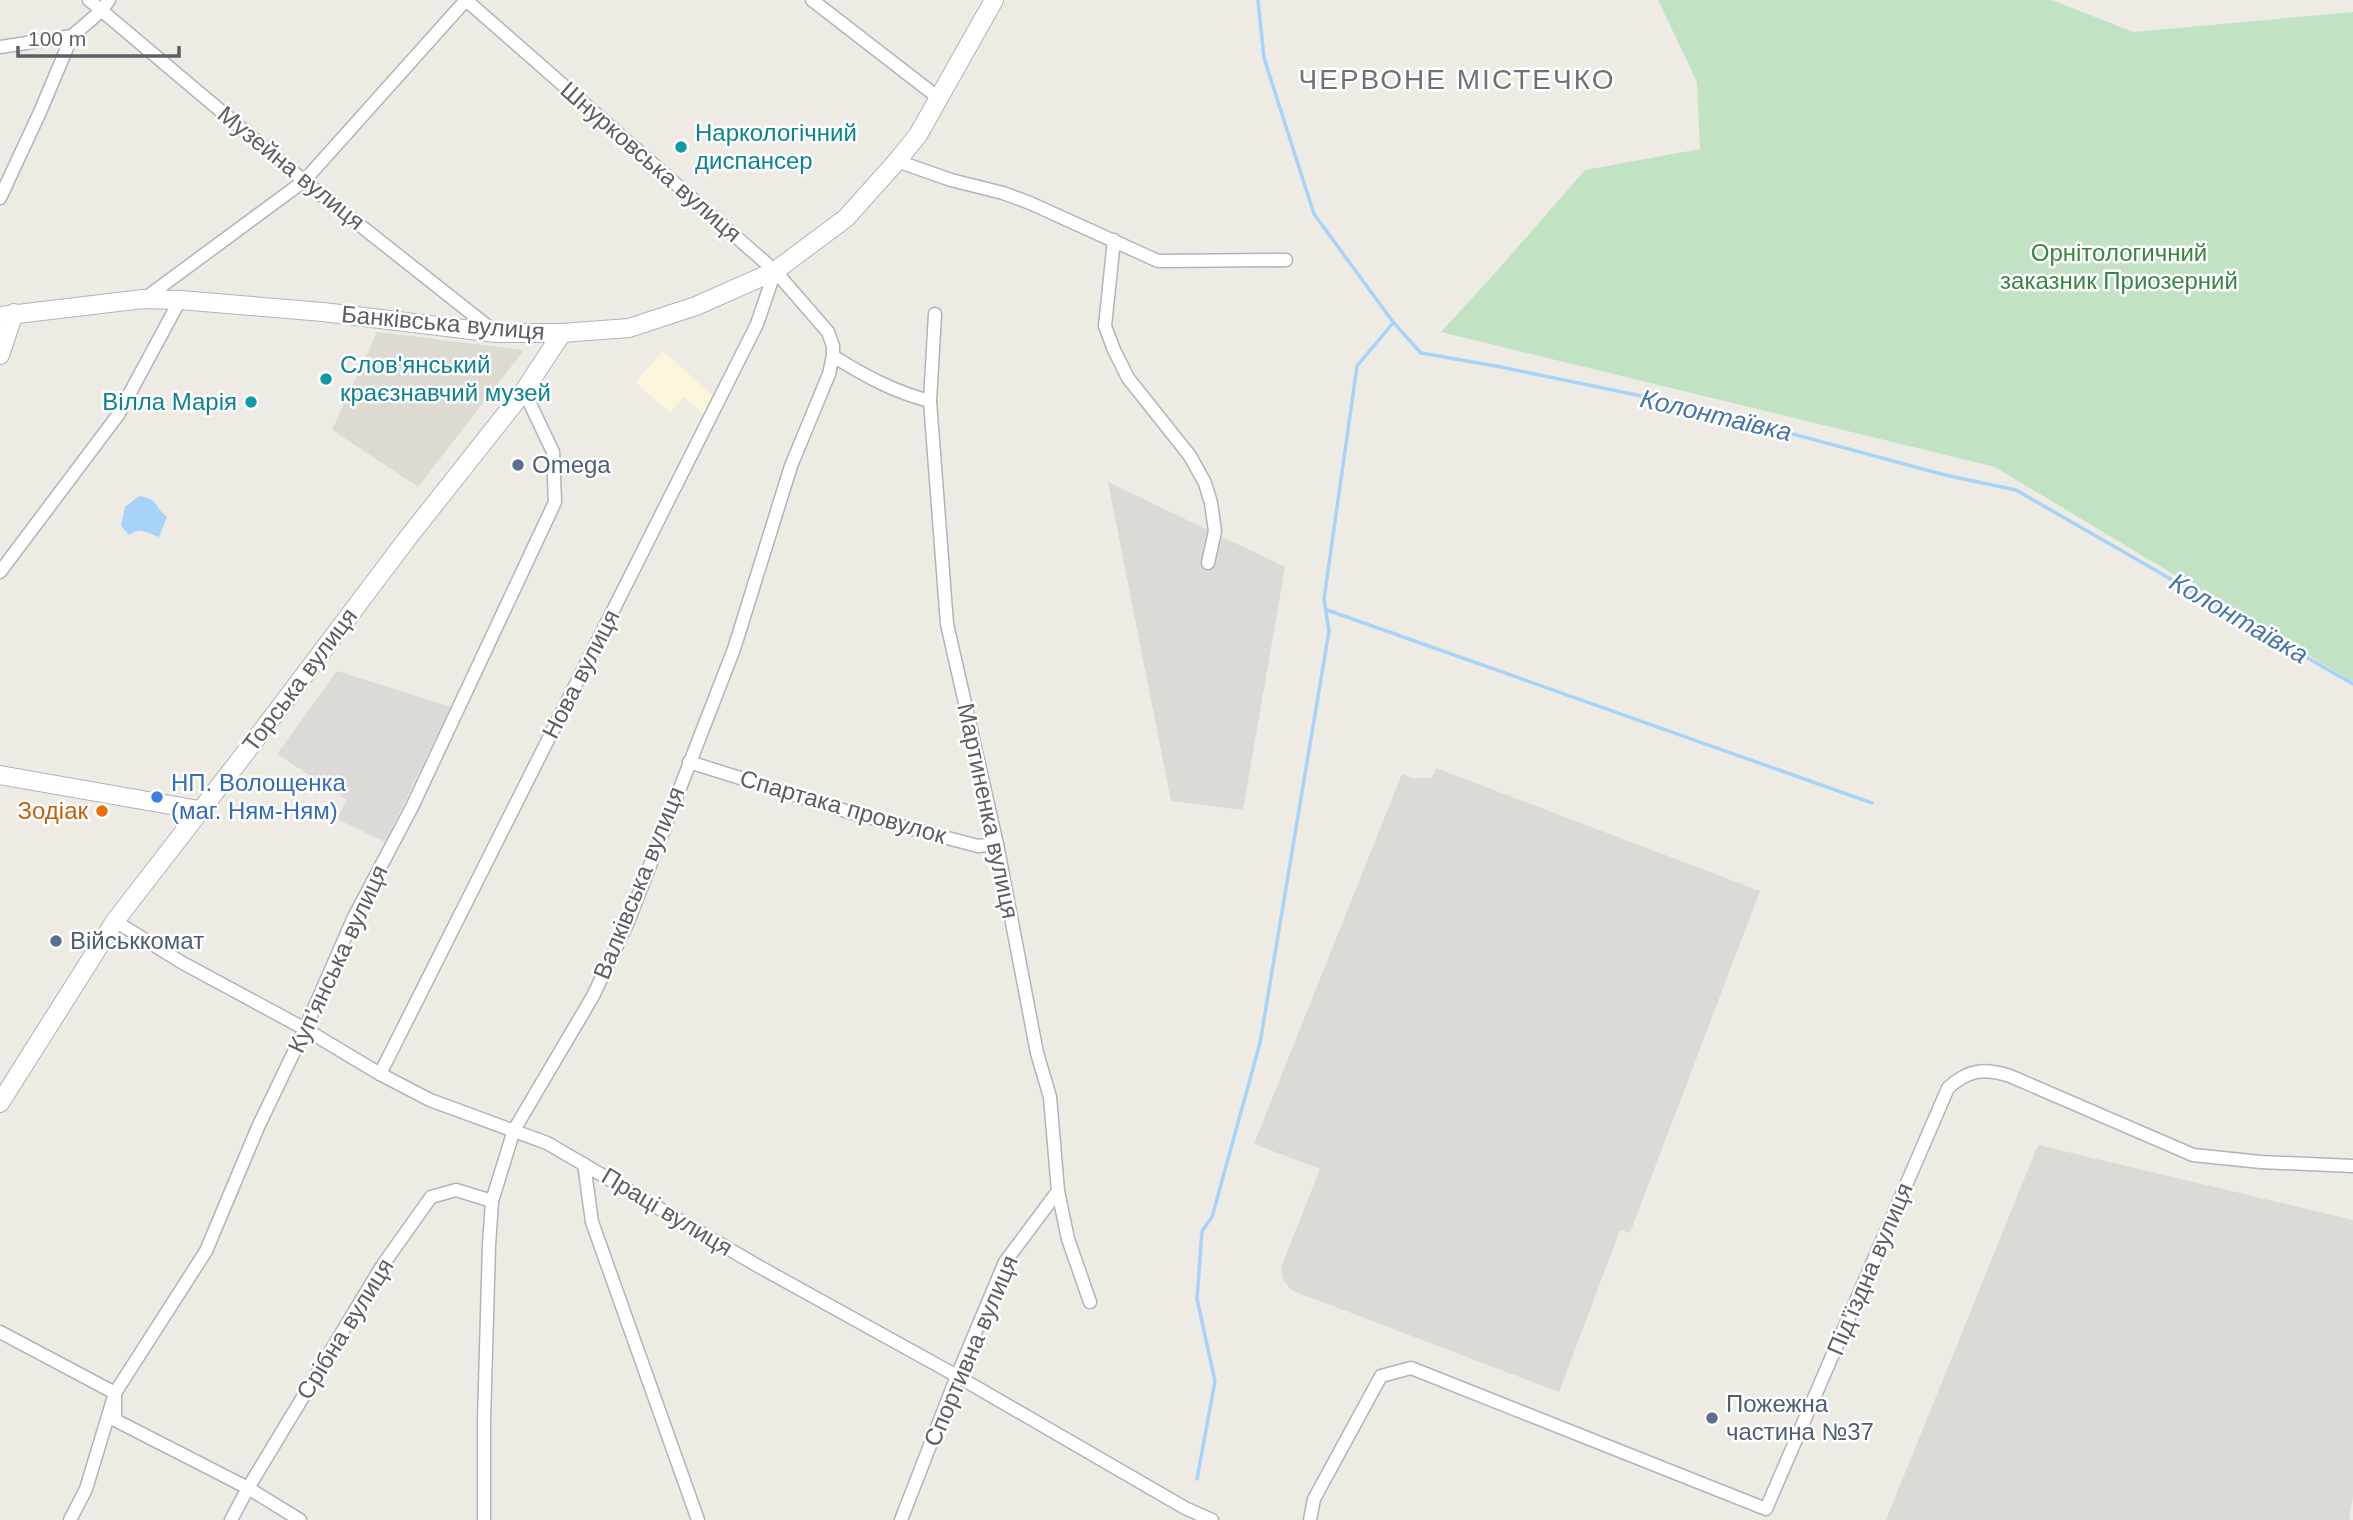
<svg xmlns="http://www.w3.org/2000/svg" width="2353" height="1520" font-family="Helvetica,sans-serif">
<rect width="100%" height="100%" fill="#edebe4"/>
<path fill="#fbf5db" d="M663,351L717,399L704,414L684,397L670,413L635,382Z"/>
<g fill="#dcdad6">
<path d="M1108,482L1285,567L1243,810L1171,801Z"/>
<path d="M337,671L451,707L385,842L337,819L347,800L277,754Z"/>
<path d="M1436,768L1760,891L1630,1233L1620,1230L1559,1392L1291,1290L1283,1279L1281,1267L1320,1169L1254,1144L1402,774L1412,778H1432Z"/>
<path d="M2038,1145L2353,1220V1497L2349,1520H1886Z"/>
</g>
<path fill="#dddad2" d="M377,332L524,350L418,487L332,430Z"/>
<path fill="#c2e3c3" d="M1658,0H2052L2133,32L2353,12V682L1995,467L1441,332L1496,272L1585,170L1700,149L1697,82Z"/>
<path fill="#a8d3f9" d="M139,496C161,500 153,506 167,517L159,537C147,534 141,526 129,535L121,526L125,507Z"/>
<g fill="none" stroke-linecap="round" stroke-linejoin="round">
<g stroke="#a8d3f9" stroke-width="3.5">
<path d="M1258,0L1264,58L1314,214L1393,322L1421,353L1501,367L1685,405L1945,475L2016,490L2353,684"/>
<path d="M1327,610L1872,803"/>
<path d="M1197,1479L1215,1381L1197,1299L1202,1231L1212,1217L1260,1043L1329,631L1324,599L1357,366L1393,323"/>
</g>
<g stroke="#b1b4b8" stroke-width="15">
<g id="street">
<path d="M89,0L304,181L495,332"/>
<path d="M812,0L940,99"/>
<path d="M0,47L72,36"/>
<path d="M897,161L951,180L1003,193L1030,203L1158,261L1286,260"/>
<path d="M0,198L40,112L72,36L101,11L109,0"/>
<path d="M1114,240L1105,326L1114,350L1128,378L1190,456L1205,483L1211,503L1215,531L1208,563"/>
<path d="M144,299L304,181L466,0L775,271L828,332L833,346V356L829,374L791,466L734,649L628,922L593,996L514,1130L492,1201L489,1245L484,1420V1520"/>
<path d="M935,314L930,401L947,624L997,844L1037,1053L1050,1097L1058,1191L1068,1239L1090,1302"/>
<path d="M833,356C865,376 894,392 930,401"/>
<path d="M0,572L118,415L180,300"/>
<path d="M689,762L852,813L978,846L997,844"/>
<path d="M115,921L181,962L305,1029L380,1074L430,1100L547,1143L758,1266L957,1376L1185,1508L1212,1520"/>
<path d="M380,1074L757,324L775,271"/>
<path d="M584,1164L592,1222L698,1520"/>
<path d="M0,1332L115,1393V1420L248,1488L300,1520"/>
<path d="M70,1520L86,1489L115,1393L206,1251L258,1127L305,1029L354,917L412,807L555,502L553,452L524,391"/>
<path d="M231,1520L248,1488L382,1266L431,1197L456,1190L492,1201"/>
<path d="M901,1520L957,1376L1005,1262L1058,1191"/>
<path d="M1310,1520L1314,1499L1381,1376L1411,1368L1766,1509L1948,1088C1969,1069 1984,1068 2010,1076L2193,1155L2261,1162L2353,1166"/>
</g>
</g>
<g stroke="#b0b3b8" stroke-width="20">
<g id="secondary">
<path d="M0,316L143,299L180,300L323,312L496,333H562L629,328L696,306L775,271L846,218L897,161L918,135L994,0"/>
<path d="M0,355L14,313"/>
<path d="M0,775L199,810"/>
<path d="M0,1103L115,921L256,739L407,539L524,391L562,333"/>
</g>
</g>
<use href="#street" stroke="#fff" stroke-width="12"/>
<use href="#secondary" stroke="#fff" stroke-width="18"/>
</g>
<g fill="#0f9aa8" stroke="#fff" stroke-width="2.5">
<circle cx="681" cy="147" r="7"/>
<circle cx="326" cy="379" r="7"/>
<circle cx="251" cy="402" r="7"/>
</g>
<g fill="#5c6f8a" stroke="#fff" stroke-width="2.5">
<circle cx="518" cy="465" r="7"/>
<circle cx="56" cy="941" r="7"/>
<circle cx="1712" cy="1418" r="7"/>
</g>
<circle fill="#3f7fe0" stroke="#fff" stroke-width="2.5" cx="157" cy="797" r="7"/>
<circle fill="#e8710a" stroke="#fff" stroke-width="2.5" cx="102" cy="811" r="7"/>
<g text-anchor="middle" stroke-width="5" stroke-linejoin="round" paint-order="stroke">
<g font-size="24" fill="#0d838f" stroke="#fff" text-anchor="start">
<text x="695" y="141">Наркологічний<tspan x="695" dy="28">диспансер</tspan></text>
<text x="340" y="373">Слов'янський<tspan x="340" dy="28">краєзнавчий музей</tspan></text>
<text x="237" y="410" text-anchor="end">Вілла Марія</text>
</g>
<g font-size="24" fill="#5c5f63" stroke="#fff">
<text transform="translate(651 162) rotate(41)" y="8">Шнурковська вулиця</text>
<text transform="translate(291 168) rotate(39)" y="8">Музейна вулиця</text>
<text transform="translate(443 323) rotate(5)" y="8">Банківська вулиця</text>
<text transform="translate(581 674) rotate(-63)" y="8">Нова вулиця</text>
<text transform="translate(300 680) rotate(-53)" y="8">Торська вулиця</text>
<text transform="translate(843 807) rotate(16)" y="8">Спартака провулок</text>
<text transform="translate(988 811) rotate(78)" y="8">Мартиненка вулиця</text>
<text transform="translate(639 883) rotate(-68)" y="8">Валківська вулиця</text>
<text transform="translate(338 959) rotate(-65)" y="8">Куп’янська вулиця</text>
<text transform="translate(667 1212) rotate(31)" y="8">Праці вулиця</text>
<text transform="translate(1870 1269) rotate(-67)" y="8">Під’їздна вулиця</text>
<text transform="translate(345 1329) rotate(-58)" y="8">Срібна вулиця</text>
<text transform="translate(971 1351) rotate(-67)" y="8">Спортивна вулиця</text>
</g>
<g font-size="24" fill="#3b8341" stroke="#fff">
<text x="2119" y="261">Орнiтологичний<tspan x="2119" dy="28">заказник Приозерний</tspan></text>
</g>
<g font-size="24" fill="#4e5e75" stroke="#fff" text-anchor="start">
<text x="532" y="473">Omega</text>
<text x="70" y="949">Військкомат</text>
<text x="1726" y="1412">Пожежна<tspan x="1726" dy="28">частина №37</tspan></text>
</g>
<g font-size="24" fill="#366cbe" stroke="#fff" text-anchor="start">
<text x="171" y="791">НП. Волощенка<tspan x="171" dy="28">(маг. Ням-Ням)</tspan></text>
</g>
<g font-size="24" fill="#c56008" stroke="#fff" text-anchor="end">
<text x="88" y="819">Зодіак</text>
</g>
<g font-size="26" font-style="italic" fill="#4774a9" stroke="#fff">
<text transform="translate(1716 415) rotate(13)" y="9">Колонтаївка</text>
<text transform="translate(2239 618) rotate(30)" y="9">Колонтаївка</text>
</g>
<g font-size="28" letter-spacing="2" fill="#6d7175" stroke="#fff">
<text x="1457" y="89">ЧЕРВОНЕ МІСТЕЧКО</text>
</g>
</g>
<path d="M18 46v10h161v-10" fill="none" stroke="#5c5f63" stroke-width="3.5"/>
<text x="28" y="46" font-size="21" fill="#5c5f63" stroke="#ffffff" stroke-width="5" paint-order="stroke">100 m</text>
</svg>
